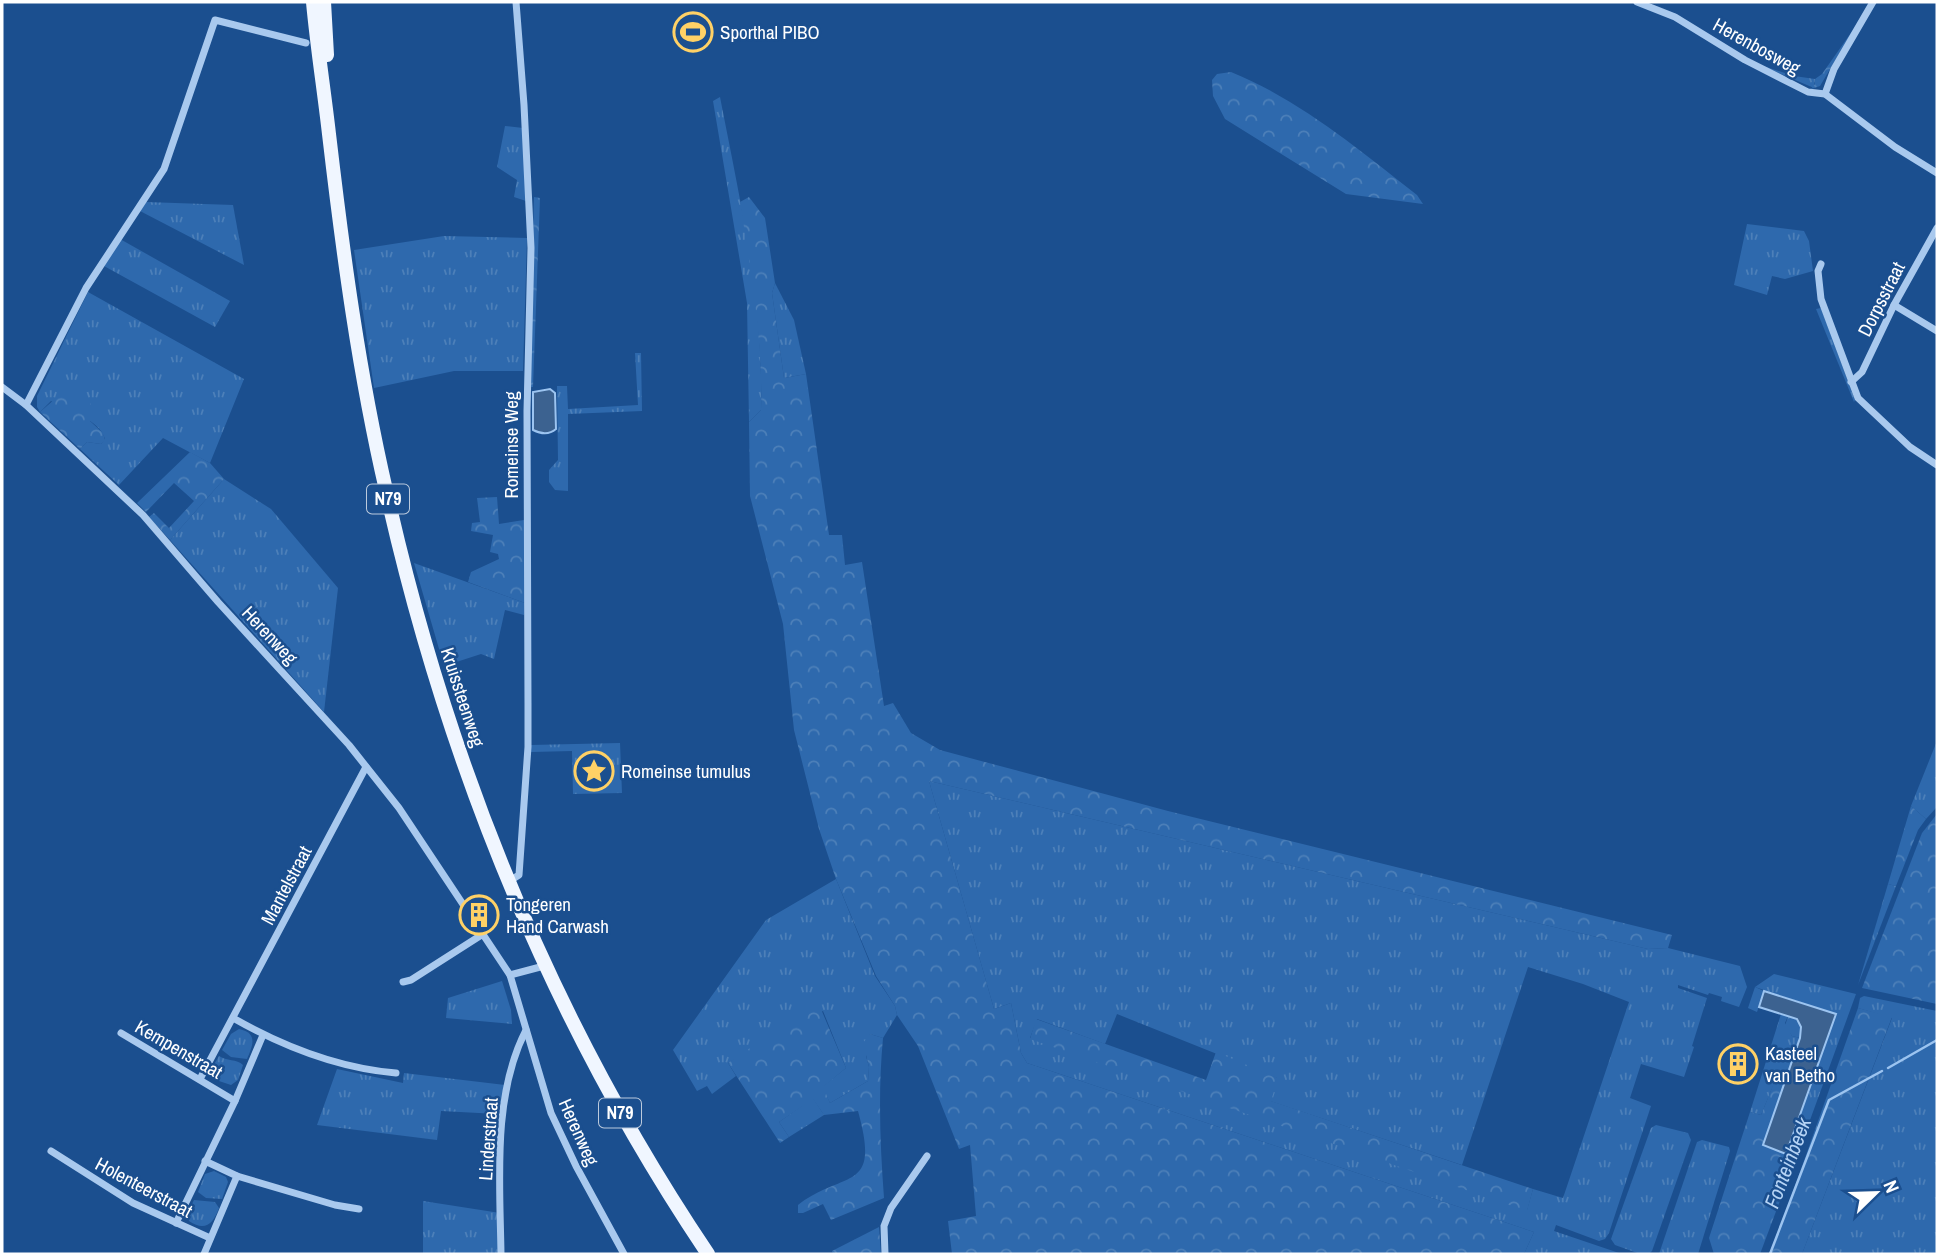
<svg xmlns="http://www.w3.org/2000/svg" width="1939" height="1256" font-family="'Archivo Narrow',sans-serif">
<defs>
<pattern id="grass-tufts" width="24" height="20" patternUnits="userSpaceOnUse" patternTransform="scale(1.75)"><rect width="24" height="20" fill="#2e69ad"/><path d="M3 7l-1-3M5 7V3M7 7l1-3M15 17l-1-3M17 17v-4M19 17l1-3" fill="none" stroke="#4d80b9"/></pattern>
<pattern id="forest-crowns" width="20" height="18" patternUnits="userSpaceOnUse" patternTransform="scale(1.75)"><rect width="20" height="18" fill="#2e69ad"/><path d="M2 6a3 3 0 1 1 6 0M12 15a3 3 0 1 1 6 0" fill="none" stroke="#4d80b9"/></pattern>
</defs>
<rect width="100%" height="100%" fill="#1b4f8f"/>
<g fill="url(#grass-tufts)" fill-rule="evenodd">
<path d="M1760,65L1794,76L1815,79L1814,88Z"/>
<path d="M720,97C740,200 764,305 761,410L749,422L747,303L713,101Z"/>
<path d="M505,126L523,128L526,201L514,197L517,180L497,167Z"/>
<path d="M146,202L233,205L244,265L140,211Z"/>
<path d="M1747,224L1804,231L1809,241L1813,271L1785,279L1772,276L1767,295L1734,285Z"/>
<path d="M444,236L527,238L523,371H454L374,388L354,250Z"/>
<path d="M120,239L230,301L215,327L104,266Z"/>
<path d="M775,283L794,320L806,374L784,378L772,293Z"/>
<path d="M88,292L244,379L210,463L163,438L119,485L80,449L87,442L101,444L105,439C100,420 67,409 51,401L40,412L37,407V396Z"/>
<path d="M1821,308L1855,400L1854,402L1816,309Z"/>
<path d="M635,353H641L642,411L568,414V491L555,490L549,482V470L558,460L557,386H567L568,409L638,405Z"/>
<path d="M224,479L271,509L338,588L324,712L170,540Z"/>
<path d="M414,563L525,603L524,615L505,610L494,659L481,654L444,666Z"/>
<path d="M1937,741L1936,808L1926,819L1911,806Z"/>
<path d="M620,743L622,793L573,794L572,751L531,752V745Z"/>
<path d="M929,781L1648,949L1668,948L1740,966L1747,987L1739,1007L1721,1001L1722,997L1709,993L1708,995L1678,985V988L1707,998L1692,1046L1694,1047L1684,1077L1641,1064L1630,1098L1651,1106L1609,1233L1605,1239L1599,1241L1556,1225L1554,1231L1622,1254H1524L1534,1232L1027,1063L1021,1053L1011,1003L994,1009ZM1528,967L1583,984L1629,1002L1563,1198L1533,1189L1527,1210L1030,1038L1037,1019L1105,1044L1117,1014L1277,1078L1270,1101L1462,1165Z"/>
<path d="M836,879L875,976L895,1006L897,1015L883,1038L870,1034L866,1056L869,1067L868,1081L830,1103L822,1087L846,1068L823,1011L728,1063L736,1076L712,1094L707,1086L697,1091L673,1050L766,920Z"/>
<path d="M1888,884L1896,886L1858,985Z"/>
<path d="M1774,974L1856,994L1802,1142L1792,1138L1836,1014L1755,987Z"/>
<path d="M502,981L511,1010L512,1024L446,1018L448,998Z"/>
<path d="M1864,996L1937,1011V1254H1802L1892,1018L1858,1008L1860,998Z"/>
<path d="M1781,1014L1788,1016L1785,1023L1792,1036L1800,1038L1788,1072L1780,1069L1761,1115L1750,1112Z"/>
<path d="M239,1029C258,1033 253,1045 247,1059L231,1057L222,1050L231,1034Z"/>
<path d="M219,1056C226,1061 237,1059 243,1065L238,1080L231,1085L213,1079L211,1070Z"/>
<path d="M337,1069L403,1083L404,1073L505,1085L498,1114L441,1111L437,1140L317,1125Z"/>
<path d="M813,1098L824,1115L789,1137L779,1122Z"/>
<path d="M1656,1125L1688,1133L1691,1140L1652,1251L1649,1254H1640L1615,1245L1611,1239L1651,1128Z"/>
<path d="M1702,1140L1729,1147L1730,1151L1698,1254H1659L1697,1142Z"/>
<path d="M214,1171L226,1177L228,1182L222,1199L206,1198L198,1192L205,1174Z"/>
<path d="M194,1200L215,1202L219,1208C213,1224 205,1232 189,1221L187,1214Z"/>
<path d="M423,1201L500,1213L498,1254H423Z"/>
</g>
<g fill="url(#forest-crowns)">
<path d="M1855,27L1820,86L1811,89L1815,84V79L1822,74Z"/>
<path d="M1231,72C1300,100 1359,150 1417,195L1423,204L1346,194L1225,119L1213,96L1212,80L1217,74Z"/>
<path d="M534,197L540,198L533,387H529Z"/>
<path d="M749,197L765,218L775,283L772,293L784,378L806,374L829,535H842L845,565L862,562L884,706L893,703L911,733L940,750L1168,811L1672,935L1668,948L1648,949L929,781L994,1009L1011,1003L1021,1053L1027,1063L1534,1232L1524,1254H952L948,1221L976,1216L970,1145L959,1149L918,1046L897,1015L895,1006L876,976L836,879L819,829L794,730L783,624L750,496L749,422L761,410C763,340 751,271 740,202Z"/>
<path d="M82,395C94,402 92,409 90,421L103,433L105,440L101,444L87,442L80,449L40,412L56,398Z"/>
<path d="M190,452L210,463L224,479L170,540L149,517L154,513L169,528L194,501L174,483L146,512L137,503Z"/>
<path d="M497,497L499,524L524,520L525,603L468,582L471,572L499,559L498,554L490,552L493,535L471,531L472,523L480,522L477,498Z"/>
<path d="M1911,806L1926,819L1918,830L1896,886L1888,884Z"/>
<path d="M1937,814V1004L1862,988L1922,833Z"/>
<path d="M1755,987L1764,991L1757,1012L1748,1008Z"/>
<path d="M818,1002L846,1068L823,1087L830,1103L868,1081L869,1067L863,1043L870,1034L883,1038C878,1092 880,1144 884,1198L831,1220L823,1204L803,1213H798V1205C845,1169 881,1194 858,1111L824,1115L813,1099L779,1122L789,1137L780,1143L728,1063Z"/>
<path d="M1858,1008L1892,1017L1802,1254H1771Z"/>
<path d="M1788,1016L1798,1019L1802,1027L1800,1038L1792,1036L1785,1026Z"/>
<path d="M1036,1019L1206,1080L1216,1052L1278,1078L1271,1101L1533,1189L1527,1211L1030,1039Z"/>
<path d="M1780,1068L1788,1072L1763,1145L1786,1154L1792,1138L1802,1142L1760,1254H1714L1709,1238L1750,1112L1761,1115Z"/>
<path d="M879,1227L881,1254H833L832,1251Z"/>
</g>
<g fill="#3c6290" stroke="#9cc4f0" stroke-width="2">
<path d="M550,389L555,393L556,429C549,435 541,434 533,430V392Z"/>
<path d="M1764,991L1836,1014L1786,1154L1763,1145L1800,1038L1801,1027L1797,1019L1759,1007Z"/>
</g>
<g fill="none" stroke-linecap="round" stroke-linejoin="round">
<g stroke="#9cc4f0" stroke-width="2.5">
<path d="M1888,1068L1937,1040"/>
<path d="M1770,1254L1829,1100L1882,1071"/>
</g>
<g stroke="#a9c9ee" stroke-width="7">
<path d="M1637,2L1675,17L1745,60L1808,92L1825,94L1895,147L1937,173"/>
<path d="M1825,94L1834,69L1873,2"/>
<path d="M1821,264L1818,271L1821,299L1858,398L1910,447L1937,465"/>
<path d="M1894,305L1937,331"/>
<path d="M1851,382L1862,372L1894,305L1937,228"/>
<path d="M2,387L26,405L143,515L218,602L349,745L399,808L510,975L551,1113L576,1166L624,1254"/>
<path d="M26,405L86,288L164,169L215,20L306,43"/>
<path d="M508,882L519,875L528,747V703L527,411L531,248L524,105L516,2"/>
<path d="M510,975L544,966"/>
<path d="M403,982L411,980L483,934"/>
<path d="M233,1018C284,1047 338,1068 396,1073"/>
<path d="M121,1033L235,1101"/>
<path d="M200,1079L366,767"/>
<path d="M51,1151L133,1203L210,1238"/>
<path d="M237,1176L335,1205L359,1209"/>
<path d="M176,1223L235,1101L263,1035"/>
<path d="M204,1254L237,1176L205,1161"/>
<path d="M501,1254C500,1182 492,1096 526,1030"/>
<path d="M885,1254L884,1226L891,1208L927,1156"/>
</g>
<g stroke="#f0f6ff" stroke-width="14">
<path d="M313,2C317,46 324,90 329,134C343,254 359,373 386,490C447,763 552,1022 708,1254"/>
<path d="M324,2L327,55"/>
</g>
</g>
<defs>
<g id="stadium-ring" transform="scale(2.0125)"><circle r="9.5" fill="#1b4f8f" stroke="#ffd166" stroke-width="1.5"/><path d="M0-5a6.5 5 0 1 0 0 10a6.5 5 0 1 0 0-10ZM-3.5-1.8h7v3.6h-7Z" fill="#ffd166"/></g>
<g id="sight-ring" transform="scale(2.0125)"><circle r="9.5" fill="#1b4f8f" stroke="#ffd166" stroke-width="1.5"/><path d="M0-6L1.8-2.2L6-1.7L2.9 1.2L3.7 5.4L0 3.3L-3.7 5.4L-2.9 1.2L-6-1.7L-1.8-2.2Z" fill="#ffd166"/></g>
<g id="building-ring" transform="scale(2.0125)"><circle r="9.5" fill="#1b4f8f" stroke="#ffd166" stroke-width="1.5"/><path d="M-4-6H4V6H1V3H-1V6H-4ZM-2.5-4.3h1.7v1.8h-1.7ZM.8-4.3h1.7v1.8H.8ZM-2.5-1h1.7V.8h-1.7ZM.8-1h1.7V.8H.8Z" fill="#ffd166"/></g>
</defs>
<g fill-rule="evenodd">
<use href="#stadium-ring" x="693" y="32"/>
<use href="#sight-ring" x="594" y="771"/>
<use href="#building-ring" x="479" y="915"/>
<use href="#building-ring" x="1738" y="1064"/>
</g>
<g text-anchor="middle" stroke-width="5" stroke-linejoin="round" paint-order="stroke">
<g fill="#1b4f8f" stroke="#bbcadd" stroke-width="2">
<rect x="367" y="484.5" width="42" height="29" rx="5"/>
<rect x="599" y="1098.5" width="42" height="29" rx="5"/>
</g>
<g font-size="18" font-weight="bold" fill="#fff">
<text x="388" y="505">N79</text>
<text x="620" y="1119">N79</text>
</g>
<g font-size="19" fill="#fff" stroke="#1b4f8f" text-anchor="start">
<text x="720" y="39">Sporthal PIBO</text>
<text x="621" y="778">Romeinse tumulus</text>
<text x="506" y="911">Tongeren<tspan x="506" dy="22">Hand Carwash</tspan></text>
<text x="1765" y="1060">Kasteel<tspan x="1765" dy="22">van Betho</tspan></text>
</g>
<g font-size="19" fill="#fff" stroke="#1b4f8f">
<text transform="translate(1757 46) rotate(29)" y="7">Herenbosweg</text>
<text transform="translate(1881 299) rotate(-63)" y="7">Dorpsstraat</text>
<text transform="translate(511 445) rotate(-90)" y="7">Romeinse Weg</text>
<text transform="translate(270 635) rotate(47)" y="7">Herenweg</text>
<text transform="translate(463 697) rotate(72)" y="7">Kruissteenweg</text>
<text transform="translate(286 885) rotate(-62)" y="7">Mantelstraat</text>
<text transform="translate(179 1049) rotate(30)" y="7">Kempenstraat</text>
<text transform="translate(579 1132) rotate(66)" y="7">Herenweg</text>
<text transform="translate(488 1139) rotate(-86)" y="7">Linderstraat</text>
<text transform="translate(144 1187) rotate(28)" y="7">Holenteerstraat</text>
</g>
<g font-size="21" font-style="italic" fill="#b5d3f5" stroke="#1b4f8f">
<text transform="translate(1788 1163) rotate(-69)" y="7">Fonteinbeek</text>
</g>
</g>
<rect width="1939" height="1256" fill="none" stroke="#ffffff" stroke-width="7"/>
<g transform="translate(1876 1193) rotate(67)" stroke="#1b4f8f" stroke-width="5" paint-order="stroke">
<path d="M0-5L12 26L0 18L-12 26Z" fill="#ffffff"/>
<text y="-10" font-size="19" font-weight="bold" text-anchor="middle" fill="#ffffff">N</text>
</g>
</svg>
